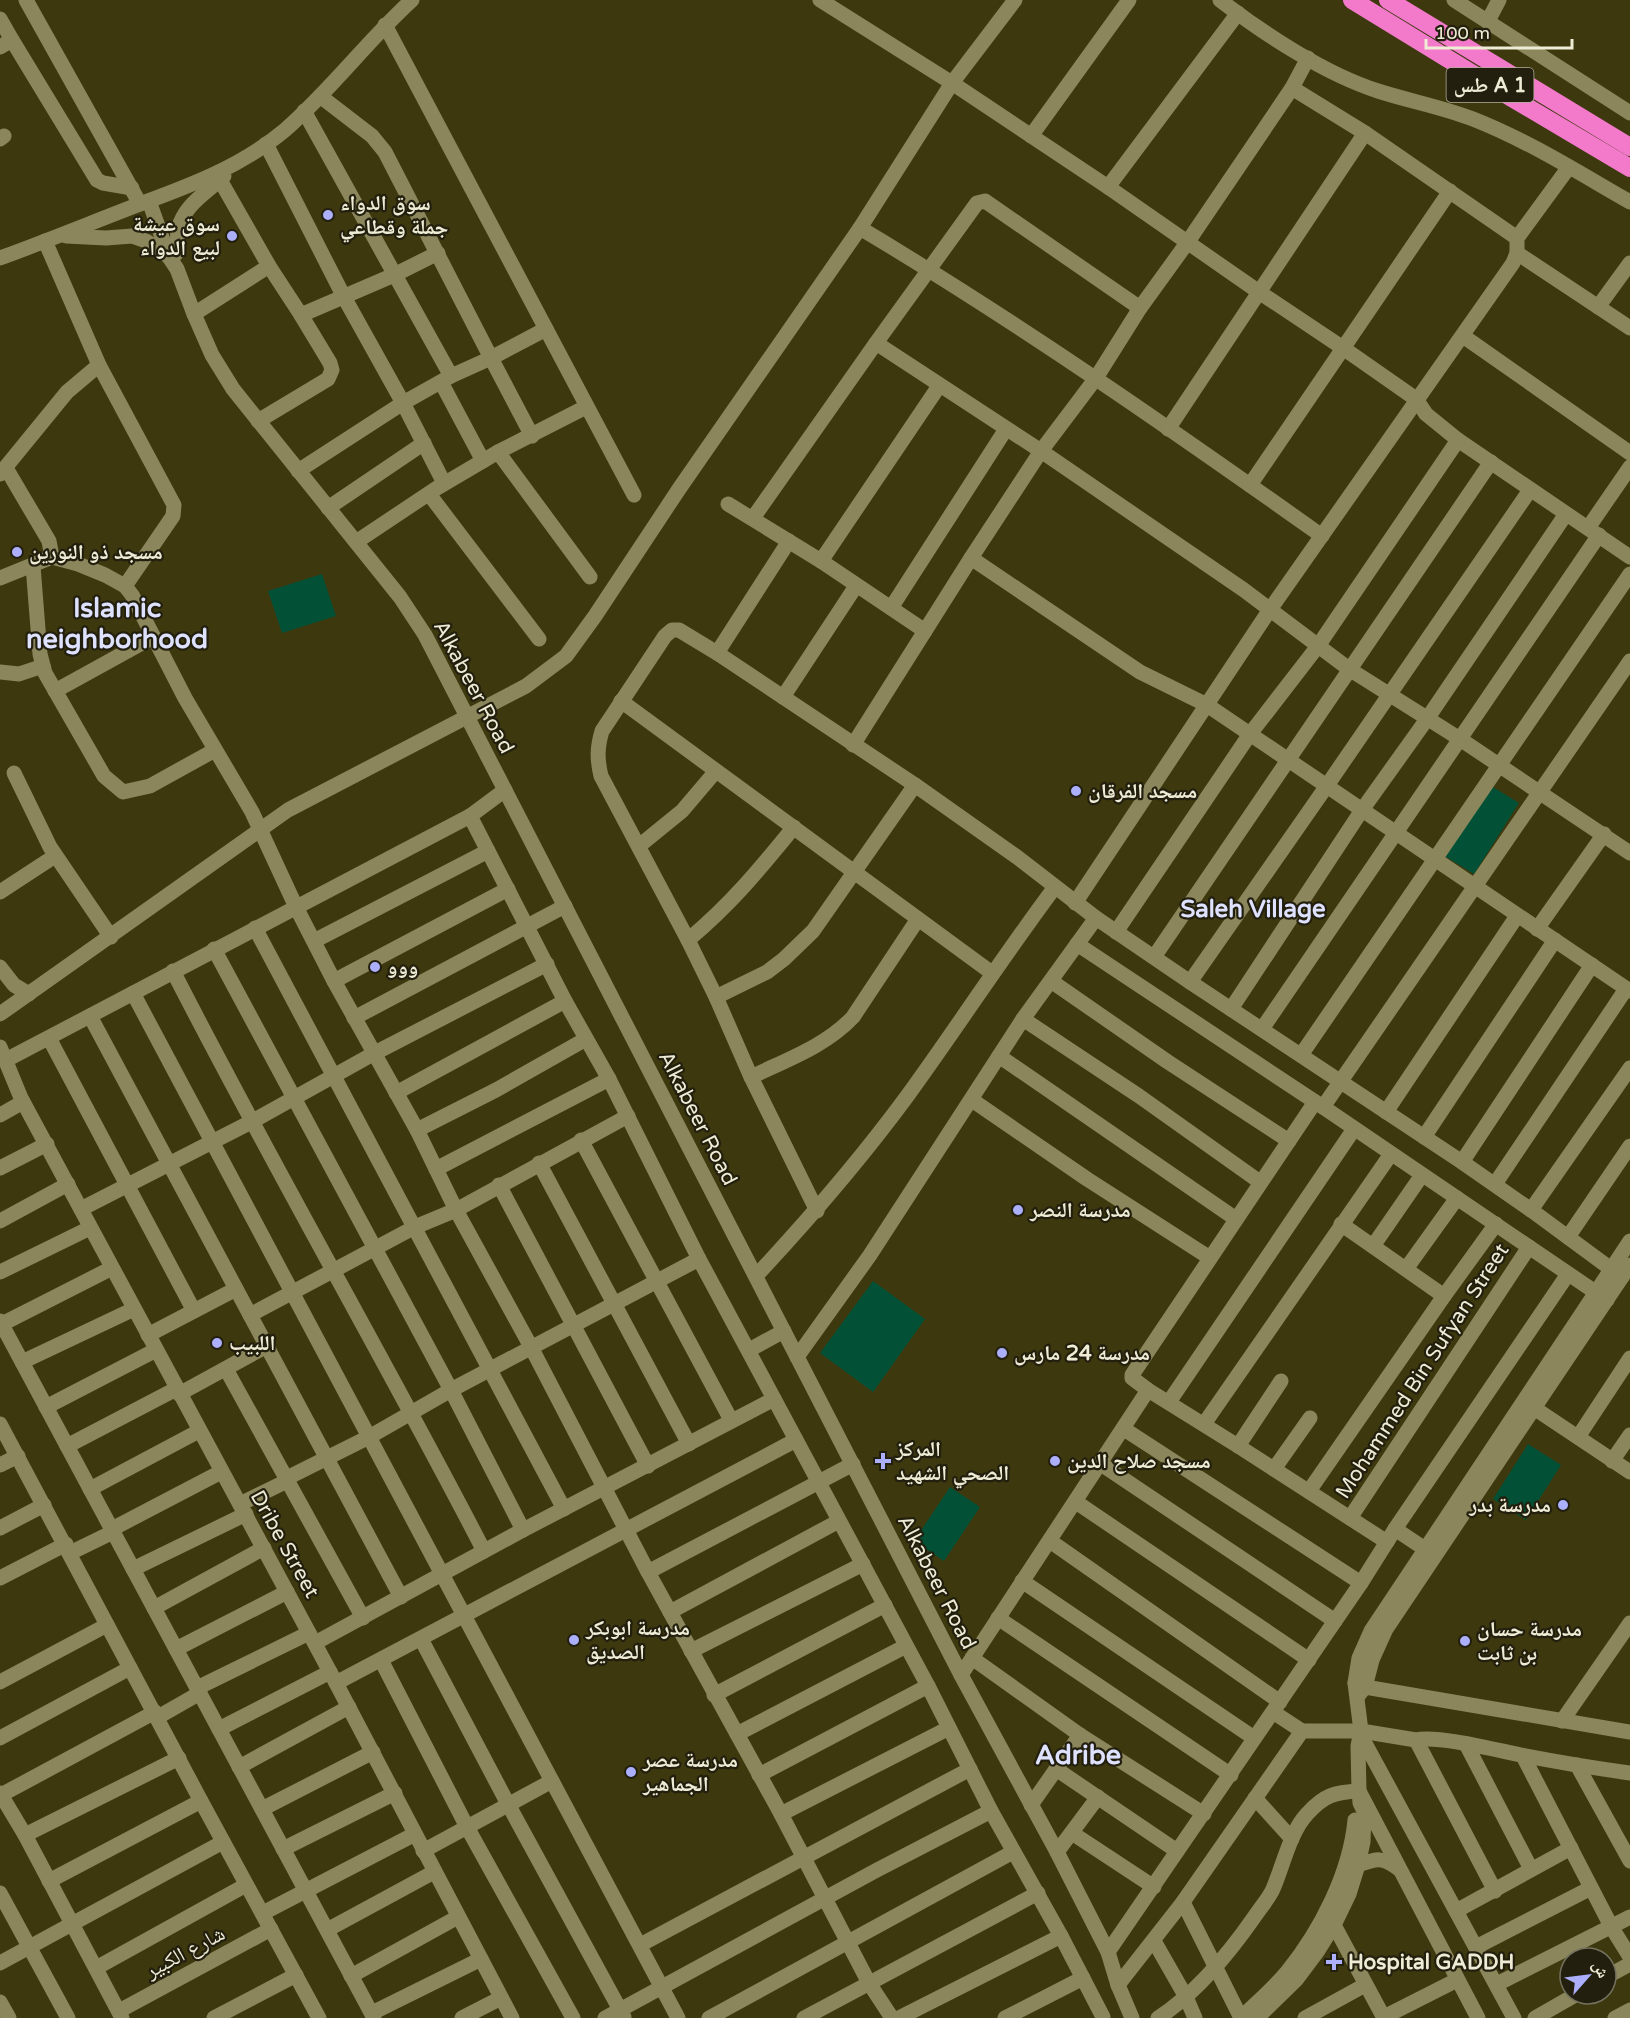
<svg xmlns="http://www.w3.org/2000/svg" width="1630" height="2018" font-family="'Varela Round','Noto Naskh Arabic',sans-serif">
<rect width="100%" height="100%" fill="#3e380f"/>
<g fill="#025136">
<path d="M322,574L336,616L282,633L268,591Z"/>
<path d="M1488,784L1519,803L1474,874L1443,855Z"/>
<path d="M873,1281L925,1319L873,1392L820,1353Z"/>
<path d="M1528,1444L1561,1465L1526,1520L1493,1499Z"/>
<path d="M950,1487L980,1507L944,1561L914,1541Z"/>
</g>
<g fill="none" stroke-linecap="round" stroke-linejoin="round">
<g stroke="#8b865c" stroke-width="15">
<path d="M26,0L140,204"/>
<path d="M820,0L952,83L1108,187L1259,292L1343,348L1416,399L1426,414L1458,440L1630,557"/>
<path d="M1220,0C1264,34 1325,74 1378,91C1409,101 1442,107 1473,119C1529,141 1579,173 1630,202"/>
<path d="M1454,0L1630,113"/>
<path d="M0,19L12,40L0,47"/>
<path d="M1488,21L1499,0"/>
<path d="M385,25L634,495"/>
<path d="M12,40L97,180L103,183L132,188"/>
<path d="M1292,88L1365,133L1517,238"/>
<path d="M304,111L451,376"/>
<path d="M1031,136L1129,0"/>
<path d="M0,139L4,136"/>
<path d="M266,144L344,297L403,403L451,376L491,358L385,152L372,136L320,96"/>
<path d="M220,180L269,266L301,315L394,275L438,253"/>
<path d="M1108,187L1238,13"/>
<path d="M149,201L169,257L177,269L194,314L212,355L233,389L400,597L425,635L961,1675L1057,1852L1108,1952L1118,1985L1132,2018"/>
<path d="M860,228C1019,323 1171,429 1322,536"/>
<path d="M66,236L106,238L132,236L146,241L168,256"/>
<path d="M45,241L99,365L174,505L173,516L125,586"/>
<path d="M1517,253L1630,328"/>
<path d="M176,254C178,246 177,238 178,230C184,204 207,193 224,176"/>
<path d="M0,258C47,241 93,222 140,204C192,185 242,166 285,130C331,90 367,41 412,0"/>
<path d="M1598,307L1630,263"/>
<path d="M194,314L269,266"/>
<path d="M1463,336L1630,453"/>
<path d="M876,343L1041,451L1244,590L1349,669L1460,739L1630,853"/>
<path d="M441,382L483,461"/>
<path d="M258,421L328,379L332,370L330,363L301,315"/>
<path d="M1168,429L1365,133"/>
<path d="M532,436L491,358L546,329"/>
<path d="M498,452L590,577"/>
<path d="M6,468L49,541L52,557"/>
<path d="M298,471L403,403L444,483"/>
<path d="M0,474L67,392L99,365"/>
<path d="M1250,485L1450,191"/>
<path d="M429,494L539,639"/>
<path d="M728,504L821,561L925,631"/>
<path d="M328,508L424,443"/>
<path d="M753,518L876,343L977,203L985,201L1140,308"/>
<path d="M1588,528L1630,467"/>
<path d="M356,542L437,488L498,452L586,407"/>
<path d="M971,558L1140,672L1207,705L1630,991"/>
<path d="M821,561L939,386"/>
<path d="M33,566L40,654L45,673L104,776L123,792L150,786L215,750"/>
<path d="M0,578L52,557L78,564L105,575L125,586L132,595L185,698L252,812L296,907L334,981L417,1130L456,1210L531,1347L648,1572L781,1814L869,1983L892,2018"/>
<path d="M891,608L1006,429"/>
<path d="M717,653L789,541"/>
<path d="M0,672L19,674L43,666"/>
<path d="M55,691L153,637"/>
<path d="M783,697L856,586"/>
<path d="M621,701L992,973"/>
<path d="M853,745L971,558L1041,451L1096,378L1140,308L1187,243L1292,88L1308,58"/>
<path d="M14,773L50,847L111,937"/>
<path d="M470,816L505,790"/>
<path d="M639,846L682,811L716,771"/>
<path d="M0,892L55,856"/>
<path d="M1075,903L1269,611L1513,263L1517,253V238L1569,167"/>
<path d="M255,928L564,1509"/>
<path d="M1537,929L1604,834"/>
<path d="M1116,932L1250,734L1318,646L1458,440"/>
<path d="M688,940C731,904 759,870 794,827"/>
<path d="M314,941L488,851"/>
<path d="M1077,944L1323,1107L1607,1300"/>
<path d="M214,949L451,1390L523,1530"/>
<path d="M1154,957L1491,462"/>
<path d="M0,967L14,985L29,994"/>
<path d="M173,971C273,1167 383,1356 484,1551"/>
<path d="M334,981L508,889"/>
<path d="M1051,981L1168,1062L1289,1141"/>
<path d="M1190,982L1326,787L1530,490"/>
<path d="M133,993L678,2018"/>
<path d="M716,997L767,972L784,959L813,931L915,785"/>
<path d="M1231,1009L1362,810L1427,719L1566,514"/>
<path d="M0,1014L288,810L526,686L566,656L595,616L679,489L860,228L952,83L1015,0"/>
<path d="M90,1016C193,1210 296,1404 401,1597"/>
<path d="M354,1018L565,906"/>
<path d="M1023,1019L1139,1096L1260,1182"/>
<path d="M1262,1029L1599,535"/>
<path d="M49,1038L194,1311"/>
<path d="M0,1047L21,1098L336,1683L512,2018"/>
<path d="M1301,1055L1630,574"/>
<path d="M999,1056L1236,1219"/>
<path d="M6,1060L470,816L565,1001L609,1079L699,1259L928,1686L991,1811L1061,1936L1103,2017"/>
<path d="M751,1077C786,1060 826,1046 853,1017L918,919"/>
<path d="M396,1093L565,1001"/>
<path d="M972,1100L1087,1179L1210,1258"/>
<path d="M1315,1102L1132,1375V1378L1148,1390L1238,1446L1387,1542"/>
<path d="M1323,1107L1630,661"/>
<path d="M1386,1112L1517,916"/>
<path d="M0,1115L23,1102"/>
<path d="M417,1130L496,1090L586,1039"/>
<path d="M1424,1137L1555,940"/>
<path d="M581,1140L731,1420"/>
<path d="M1462,1162L1592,965"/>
<path d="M539,1163L689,1444"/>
<path d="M0,1168L47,1144"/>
<path d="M436,1169L609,1079"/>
<path d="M1495,1184L1626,989"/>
<path d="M499,1185L648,1466"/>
<path d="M81,1209L253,1121L373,1054L547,964"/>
<path d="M1531,1210L1630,1068"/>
<path d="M817,1211L751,1077L716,997L688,940L601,776C597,759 597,748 602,731L665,636L672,630H679L717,653L915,785L1017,857L1096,918L1190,982L1462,1162L1531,1210L1622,1277"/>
<path d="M0,1221L68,1184"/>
<path d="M1341,1224L1444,1296"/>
<path d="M1568,1237L1630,1146"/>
<path d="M1373,1246L1422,1175"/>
<path d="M1406,1269L1457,1198"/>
<path d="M0,1272L90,1228"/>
<path d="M756,1276C810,1218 861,1159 908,1095C958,1026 1004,955 1055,887"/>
<path d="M250,1315L415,1227L456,1210L628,1116"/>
<path d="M0,1321L374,2018"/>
<path d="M2,1324L112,1268"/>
<path d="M148,1335L236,1289"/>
<path d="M749,1350L784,1331"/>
<path d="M797,1357L870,1255L1023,1019L1096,918"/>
<path d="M22,1362L134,1309"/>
<path d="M226,1369L363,1618"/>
<path d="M179,1394L265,1347"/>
<path d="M1169,1402L1354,1129"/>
<path d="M46,1407L156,1350"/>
<path d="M1534,1408L1630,1472"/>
<path d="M0,1424L201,1801L319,2018"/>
<path d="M1204,1424L1391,1154"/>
<path d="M1124,1429L1361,1583"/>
<path d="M1578,1437L1630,1358"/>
<path d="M67,1446L176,1389"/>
<path d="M1238,1446L1281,1381"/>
<path d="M1612,1461L1630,1435"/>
<path d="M1101,1464L1335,1621"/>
<path d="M0,1465L18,1456"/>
<path d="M1274,1469L1310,1418"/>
<path d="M285,1479L369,1437L451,1390L699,1259"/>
<path d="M90,1489L199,1431"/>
<path d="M1309,1491L1444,1296L1496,1224"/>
<path d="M1076,1502L1309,1660"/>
<path d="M240,1504L287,1481"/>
<path d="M1350,1518L1529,1247"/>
<path d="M0,1528L44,1505"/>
<path d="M112,1529L221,1472"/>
<path d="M1395,1529L1425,1549"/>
<path d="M1050,1541L1280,1702"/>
<path d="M70,1553L113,1532"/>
<path d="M133,1569L246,1514"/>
<path d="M648,1572L853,1464"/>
<path d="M0,1578L66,1544"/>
<path d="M1022,1581L1254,1738"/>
<path d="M154,1608L264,1548"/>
<path d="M670,1612L839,1521"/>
<path d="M998,1618L1231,1775"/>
<path d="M421,1639L508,1804L624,2017"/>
<path d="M315,1643L523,1530L774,1399"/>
<path d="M176,1649L287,1592"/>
<path d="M691,1651L863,1564"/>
<path d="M972,1658L1080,1735L1204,1814"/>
<path d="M381,1660L467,1827L573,2018"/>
<path d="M961,1675L1148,1390"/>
<path d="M0,1682L107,1625"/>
<path d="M336,1683L796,1440"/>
<path d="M1355,1683L1365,1687L1630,1732"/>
<path d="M197,1688L309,1633"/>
<path d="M714,1695L885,1605"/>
<path d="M1358,1696L1365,1687L1372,1660L1386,1629L1630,1265"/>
<path d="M1273,1712L1302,1731"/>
<path d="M158,1717L200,1693"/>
<path d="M1562,1721L1630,1623"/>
<path d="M219,1729L330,1672"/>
<path d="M737,1734L906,1646"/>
<path d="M1360,1734L1514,2018"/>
<path d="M0,1738L130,1668"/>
<path d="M1416,1740L1495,1891"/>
<path d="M1466,1744L1531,1869"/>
<path d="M1523,1756L1612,1928L1630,1957"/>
<path d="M1577,1765L1630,1861"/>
<path d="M239,1767L349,1707"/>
<path d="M1056,1769L1177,1851"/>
<path d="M759,1775L928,1686"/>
<path d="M0,1793L25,1835L122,2018"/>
<path d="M1,1795L155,1712"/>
<path d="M1255,1798L1292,1839"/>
<path d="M1031,1805L1080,1735"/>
<path d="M262,1809L373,1752"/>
<path d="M781,1814L949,1728"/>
<path d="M1072,1833L1154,1887"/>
<path d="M25,1835L179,1758"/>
<path d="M283,1849L395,1793"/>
<path d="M423,1851L552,1781"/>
<path d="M1057,1852L1098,1797"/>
<path d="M1358,1865C1378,1858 1382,1857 1399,1869"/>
<path d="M49,1881L201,1801"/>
<path d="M0,1893L68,2018"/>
<path d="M1183,1902L1241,2018"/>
<path d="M1456,1911L1571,1848"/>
<path d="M263,1913L415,1834"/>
<path d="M1334,1925L1384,2018"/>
<path d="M327,1930L434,1872"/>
<path d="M1154,1941L1186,1997L1195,2018"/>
<path d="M640,1945L970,1769"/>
<path d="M1476,1947L1591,1888"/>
<path d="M1108,1952L1361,1583L1395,1529L1568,1274"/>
<path d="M0,1963L223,1842"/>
<path d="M96,1968L246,1885"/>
<path d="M351,1976L458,1917"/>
<path d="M1606,1977L1630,1964"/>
<path d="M1497,1984L1630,1917"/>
<path d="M1118,1985L1183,1902L1302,1731H1361L1416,1740C1438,1735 1496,1750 1521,1755C1557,1762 1593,1768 1630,1773"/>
<path d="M0,2002L9,2018"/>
<path d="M119,2011L271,1929"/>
<path d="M372,2013L481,1959"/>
<path d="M1384,2017L1457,1980"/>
<path d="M214,2018L296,1975"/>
<path d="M462,2018L501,1998"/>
<path d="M605,2018L877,1870L991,1811"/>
<path d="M709,2018L1013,1852"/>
<path d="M804,2018L1038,1893"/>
<path d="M899,2018L1061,1936"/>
<path d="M1005,2018L1083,1978"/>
<path d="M1158,2018C1195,1994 1230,1952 1255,1916C1261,1907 1269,1898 1273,1889C1283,1866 1290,1832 1307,1814C1324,1795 1335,1792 1359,1791L1478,2018"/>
<path d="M1241,2018C1256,2003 1273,1989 1287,1972C1321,1930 1350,1873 1355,1820"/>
<path d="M1257,2018L1296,1980L1317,1952L1334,1925L1349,1894L1358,1865L1363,1842L1364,1811L1360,1803L1359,1791L1358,1746L1361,1731L1355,1683L1359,1658L1371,1631L1630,1241"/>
<path d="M1305,2018L1365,1985"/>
<path d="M1535,2018L1577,1994"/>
<path d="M1615,2018L1630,2010"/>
</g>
<g stroke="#f37aca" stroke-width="18">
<path d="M1352,0L1512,98L1630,168"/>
<path d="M1388,0L1630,147"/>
</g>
</g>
<g fill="#acaffb" stroke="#221f0e" stroke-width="2">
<circle cx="328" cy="215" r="6"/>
<circle cx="232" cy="236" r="6"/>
<circle cx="17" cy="552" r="6"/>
<circle cx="1076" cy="791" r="6"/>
<circle cx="375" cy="967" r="6"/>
<circle cx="1018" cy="1210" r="6"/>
<circle cx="217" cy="1343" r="6"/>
<circle cx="1002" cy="1353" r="6"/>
<path d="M880 1452h6v6h6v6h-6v6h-6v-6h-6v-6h6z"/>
<circle cx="1055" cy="1461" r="6"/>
<circle cx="1563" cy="1505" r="6"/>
<circle cx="574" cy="1640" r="6"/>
<circle cx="1465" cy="1641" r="6"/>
<circle cx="631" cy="1772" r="6"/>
<path d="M1331 1953h6v6h6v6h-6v6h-6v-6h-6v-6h6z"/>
</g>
<g text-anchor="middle" stroke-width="4.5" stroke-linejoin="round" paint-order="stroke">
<rect fill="#221f0e" stroke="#b2ae9a" stroke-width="1.5" x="1446.5" y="68" width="87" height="34" rx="4.5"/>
<g font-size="20" font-weight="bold" fill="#efecd6">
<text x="1490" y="92">طس A 1</text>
</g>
<g font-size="21" font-weight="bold" fill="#efecd6" stroke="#221f0e" text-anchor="start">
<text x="340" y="210">سوق الدواء<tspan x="340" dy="24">جملة وقطاعي</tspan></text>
<text x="220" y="231" text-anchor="end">سوق عيشة<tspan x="220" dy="24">لبيع الدواء</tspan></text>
<text x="29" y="559">مسجد ذو النورين</text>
<text x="1088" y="798">مسجد الفرقان</text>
<text x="387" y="974">ووو</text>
<text x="1030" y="1217">مدرسة النصر</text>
<text x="229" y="1350">اللبيب</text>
<text x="1014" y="1360">مدرسة 24 مارس</text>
<text x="896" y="1456">المركز<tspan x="896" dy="24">الصحي الشهيد</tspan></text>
<text x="1067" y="1468">مسجد صلاح الدين</text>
<text x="1551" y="1512" text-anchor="end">مدرسة بدر</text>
<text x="586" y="1635">مدرسة ابوبكر<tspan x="586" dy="24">الصديق</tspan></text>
<text x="1477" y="1636">مدرسة حسان<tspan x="1477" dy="24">بن ثابت</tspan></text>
<text x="643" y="1767">مدرسة عصر<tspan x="643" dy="24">الجماهير</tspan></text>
<text x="1348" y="1969">Hospital GADDH</text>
</g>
<g font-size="21" fill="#efecd6" stroke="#221f0e">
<text transform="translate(474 687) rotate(62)" y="7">Alkabeer Road</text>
<text transform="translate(698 1118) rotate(63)" y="7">Alkabeer Road</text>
<text transform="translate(1422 1371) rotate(-57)" y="7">Mohammed Bin Sufyan Street</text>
<text transform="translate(285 1544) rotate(61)" y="7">Dribe Street</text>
<text transform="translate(937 1582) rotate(63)" y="7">Alkabeer Road</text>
<text transform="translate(185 1952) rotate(-28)" y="7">شارع الكبير</text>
</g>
<g font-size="24" font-weight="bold" fill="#dfe2ff" stroke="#221f0e">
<text x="1253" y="917">Saleh Village</text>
</g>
<g font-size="27" font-weight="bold" fill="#dfe2ff" stroke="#221f0e">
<text x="117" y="617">Islamic<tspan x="117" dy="31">neighborhood</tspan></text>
<text x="1078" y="1764">Adribe</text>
</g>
</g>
<g transform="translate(1588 1976) rotate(62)"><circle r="28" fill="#221f0e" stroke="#74715e" stroke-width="1.5"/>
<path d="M0-4.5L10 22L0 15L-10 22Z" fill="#acaffb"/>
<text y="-9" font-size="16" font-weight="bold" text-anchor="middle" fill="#efecd6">ش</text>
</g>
<path d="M1426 39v9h146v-9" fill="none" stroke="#efecd6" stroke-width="3"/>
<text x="1435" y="39" font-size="18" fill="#efecd6" stroke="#221f0e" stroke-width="4.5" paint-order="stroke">100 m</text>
</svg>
